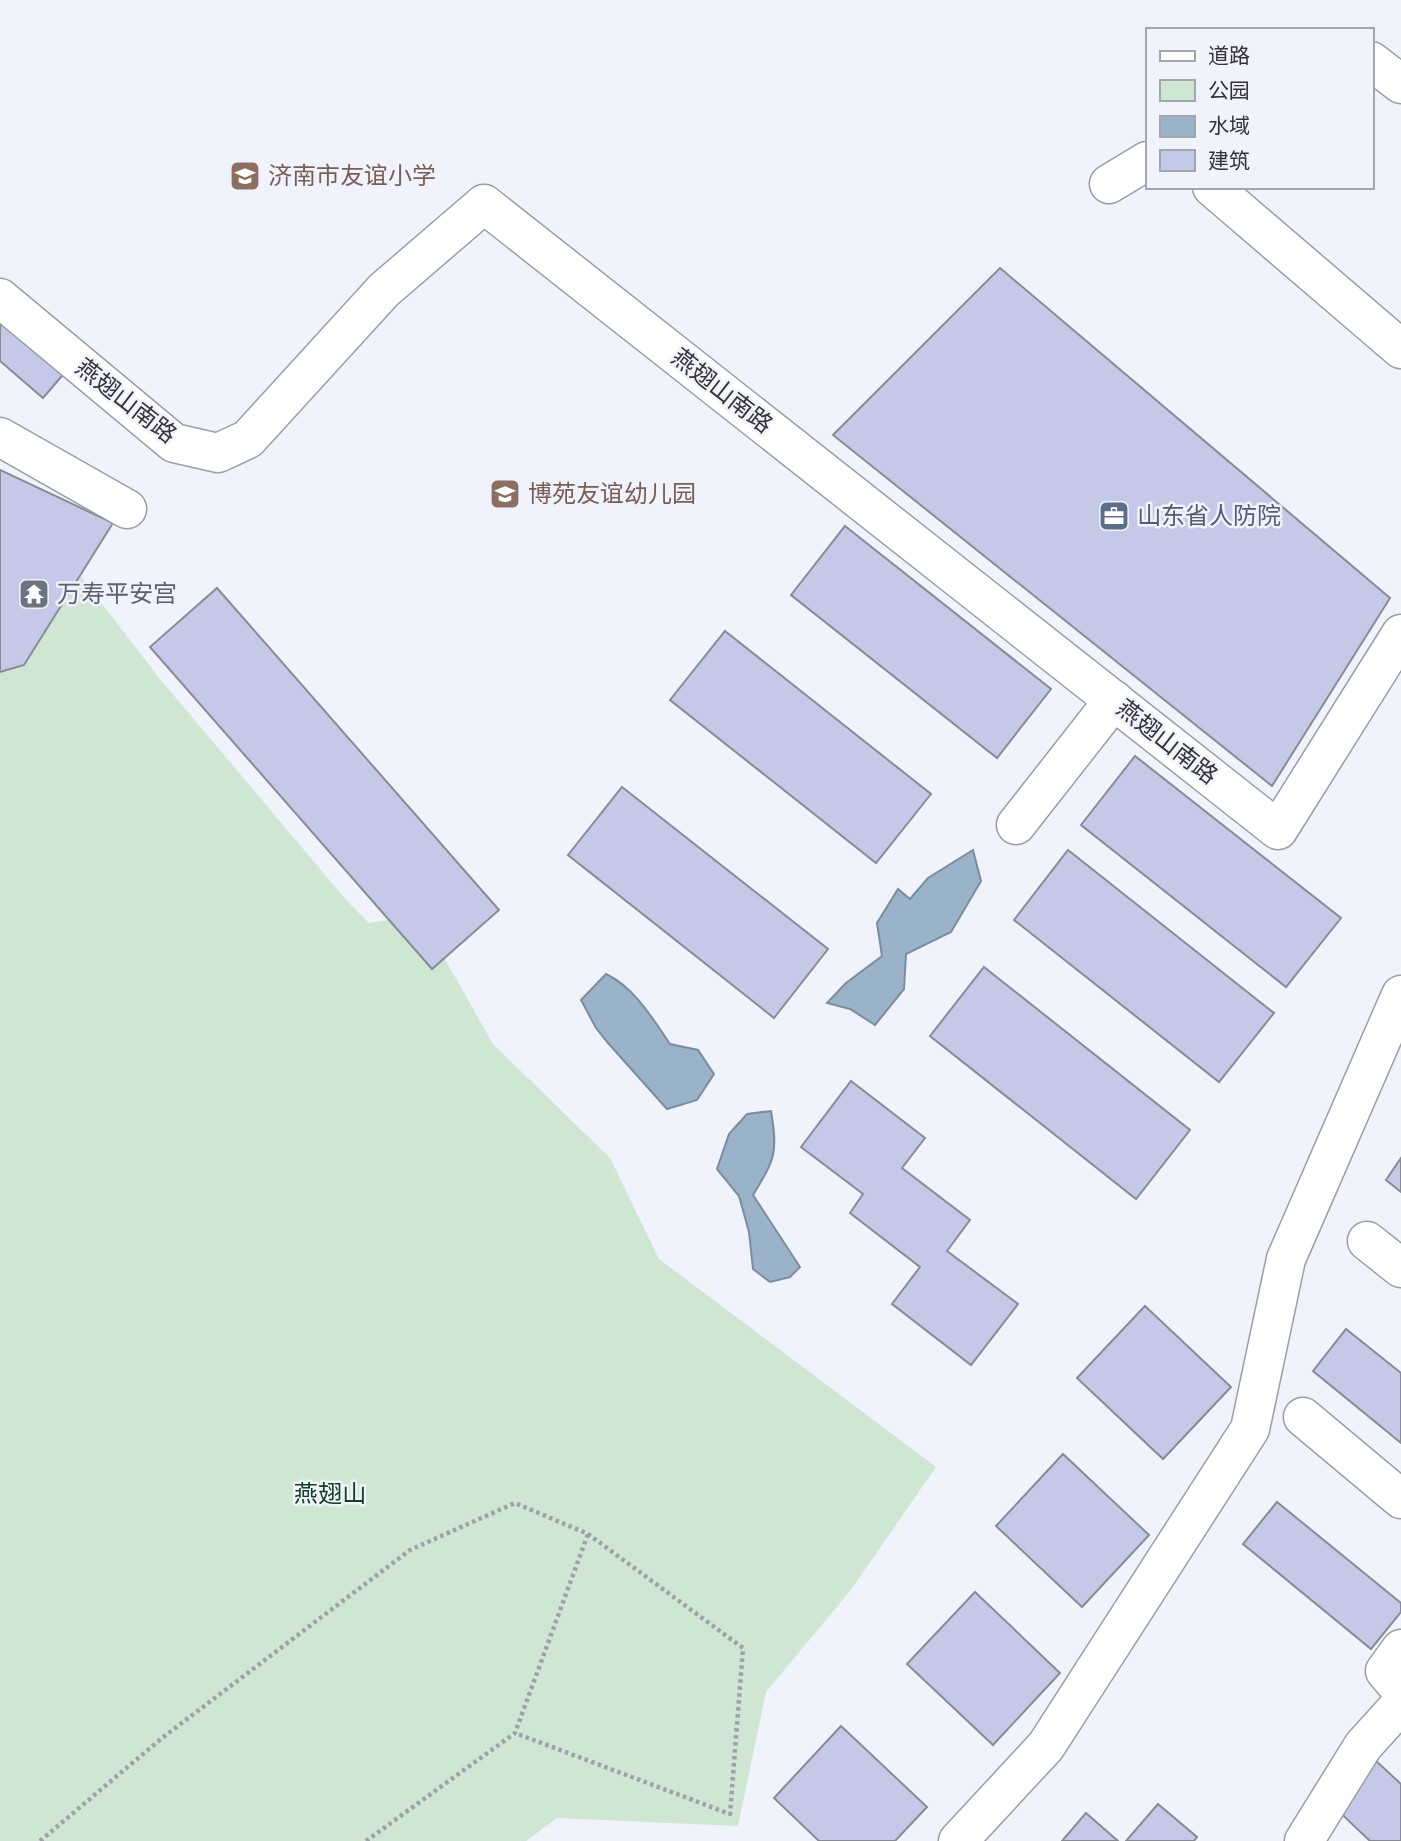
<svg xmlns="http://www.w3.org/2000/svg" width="1401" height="1841" font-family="'Alegreya Sans','Noto Sans SC',sans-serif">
<rect width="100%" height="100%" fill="#f0f2fc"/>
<path fill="#cfe6d3" d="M0,529L72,565L160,679L347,901L369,923L420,915L493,1044L610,1158L659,1259L936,1467L850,1591L766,1692L738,1826L557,1818L526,1841H0Z"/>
<g fill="#9ab3c9" stroke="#7b8d9e" stroke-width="2">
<path d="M973,850L981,881L951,932L906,954L904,989L875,1025L850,1009L827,1003L846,983L882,956L877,923L898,889L910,899L928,878Z"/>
<path d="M606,974C634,987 653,1019 670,1044L698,1050L714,1074L697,1100L667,1109L608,1043L596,1028L581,1000Z"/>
<path d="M771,1111C778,1153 775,1159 753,1195L800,1267L790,1277L770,1282L753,1269L749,1232L739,1196L717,1169L729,1134L747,1114Z"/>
</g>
<g fill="#c5c9e8" stroke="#898b94" stroke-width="2">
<path d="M1000,268L1390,598L1272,786L833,435Z"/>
<path d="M0,313L67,370L43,398L0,361Z"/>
<path d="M0,470L113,523L24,665L0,672Z"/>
<path d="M845,526L1051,689L997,758L791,595Z"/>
<path d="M217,588L499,910L432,969L150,647Z"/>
<path d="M725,631L931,794L876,863L670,700Z"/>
<path d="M1135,756L1341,918L1286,987L1081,825Z"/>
<path d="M622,787L828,949L774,1018L568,855Z"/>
<path d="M1068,850L1274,1013L1219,1082L1014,920Z"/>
<path d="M984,967L1190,1130L1136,1199L930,1036Z"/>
<path d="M851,1081L925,1138L902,1168L970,1220L947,1251L1018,1304L971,1365L892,1304L920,1267L850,1213L863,1194L801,1147Z"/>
<path d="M1401,1158V1192L1386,1180Z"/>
<path d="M1145,1306L1231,1387L1163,1459L1077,1378Z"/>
<path d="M1346,1329L1401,1373V1443L1313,1371Z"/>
<path d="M1063,1454L1149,1535L1082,1607L996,1526Z"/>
<path d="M1277,1502L1401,1603V1612L1371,1649L1243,1544Z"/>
<path d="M975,1592L1060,1673L993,1745L907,1664Z"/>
<path d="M841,1726L927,1807L895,1841H819L774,1798Z"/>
<path d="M1374,1759L1401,1784V1841H1370L1331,1804Z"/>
<path d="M1158,1804L1197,1837L1194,1841H1126Z"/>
<path d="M1086,1813L1118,1841H1062Z"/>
</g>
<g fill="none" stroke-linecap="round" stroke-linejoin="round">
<g stroke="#9c9ea7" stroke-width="41">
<g id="minor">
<path d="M1371,61L1401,84"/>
<path d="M1109,184L1147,161"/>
<path d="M1212,187L1401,349"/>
<path d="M0,298L174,443L218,453L248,439L384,290L484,204L1278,830L1401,634"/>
<path d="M0,437L127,509"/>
<path d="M1016,825L1114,700"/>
<path d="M1367,1241L1401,1268"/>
<path d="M1303,1417L1401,1499"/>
<path d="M1401,1649L1385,1671L1401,1690"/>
<path d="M958,1841L1046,1746L1250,1429L1286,1259L1401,995"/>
<path d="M1304,1841L1363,1746L1401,1704"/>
</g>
</g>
<g stroke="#9fa0a8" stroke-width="4.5" stroke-dasharray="3.5 3.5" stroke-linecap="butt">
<path d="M40,1841L162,1738L410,1550L515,1503L588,1534L743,1648L730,1814L515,1733"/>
<path d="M366,1841L515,1733L588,1534"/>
</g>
<use href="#minor" stroke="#fff" stroke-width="38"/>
</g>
<defs>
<g id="school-square" transform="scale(1.575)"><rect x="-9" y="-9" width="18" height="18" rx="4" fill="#8d6e63" stroke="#f0f2fc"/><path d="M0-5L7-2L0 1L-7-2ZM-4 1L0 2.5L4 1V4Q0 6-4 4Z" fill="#fff"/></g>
<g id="office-square" transform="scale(1.575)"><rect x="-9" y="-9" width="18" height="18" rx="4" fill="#5c6f8a" stroke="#f0f2fc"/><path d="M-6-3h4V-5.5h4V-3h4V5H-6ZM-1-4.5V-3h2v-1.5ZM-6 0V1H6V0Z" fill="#fff"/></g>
<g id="temple-square" transform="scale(1.575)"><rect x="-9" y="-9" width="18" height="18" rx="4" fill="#6b7280" stroke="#f0f2fc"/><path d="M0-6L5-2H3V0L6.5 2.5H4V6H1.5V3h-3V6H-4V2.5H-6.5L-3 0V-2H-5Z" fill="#fff"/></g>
</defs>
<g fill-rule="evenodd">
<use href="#school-square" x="245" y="176"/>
<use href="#school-square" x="505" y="494"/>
<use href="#office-square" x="1114" y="516"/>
<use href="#temple-square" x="34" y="594"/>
</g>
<g text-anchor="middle" stroke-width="5" stroke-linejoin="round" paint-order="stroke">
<g font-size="24" fill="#785e54" stroke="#f0f2fc" text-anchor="start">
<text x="268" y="184">济南市友谊小学</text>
<text x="528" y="502">博苑友谊幼儿园</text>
</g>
<g font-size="24" fill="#333438" stroke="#f0f2fc">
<text transform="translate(722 391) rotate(38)" y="8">燕翅山南路</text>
<text transform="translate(126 401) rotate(38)" y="8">燕翅山南路</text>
<text transform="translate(1167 742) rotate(38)" y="8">燕翅山南路</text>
</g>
<g font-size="24" fill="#4e5e75" stroke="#f0f2fc" text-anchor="start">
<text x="1137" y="524">山东省人防院</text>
</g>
<g font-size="24" fill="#5b616d" stroke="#f0f2fc" text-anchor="start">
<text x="57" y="602">万寿平安宫</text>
</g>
<g font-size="24" fill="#144022" stroke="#f0f2fc">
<text x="330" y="1502">燕翅山</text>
</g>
</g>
<rect x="1146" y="28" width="228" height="161" fill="#f0f2fc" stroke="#a4a6ae" stroke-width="2"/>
<rect x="1160" y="51" width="35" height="10" fill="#ffffff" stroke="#a4a6ae" stroke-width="2"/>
<text x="1208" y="63" font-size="21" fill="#333438">道路</text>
<rect x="1160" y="80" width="35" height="21" fill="#cfe6d3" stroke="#a4a6ae" stroke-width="2"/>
<text x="1208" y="98" font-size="21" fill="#333438">公园</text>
<rect x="1160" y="116" width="35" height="21" fill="#9ab3c9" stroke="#a4a6ae" stroke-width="2"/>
<text x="1208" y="133" font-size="21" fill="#333438">水域</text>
<rect x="1160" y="150" width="35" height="21" fill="#c5c9e8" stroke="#a4a6ae" stroke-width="2"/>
<text x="1208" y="168" font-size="21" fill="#333438">建筑</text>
</svg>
